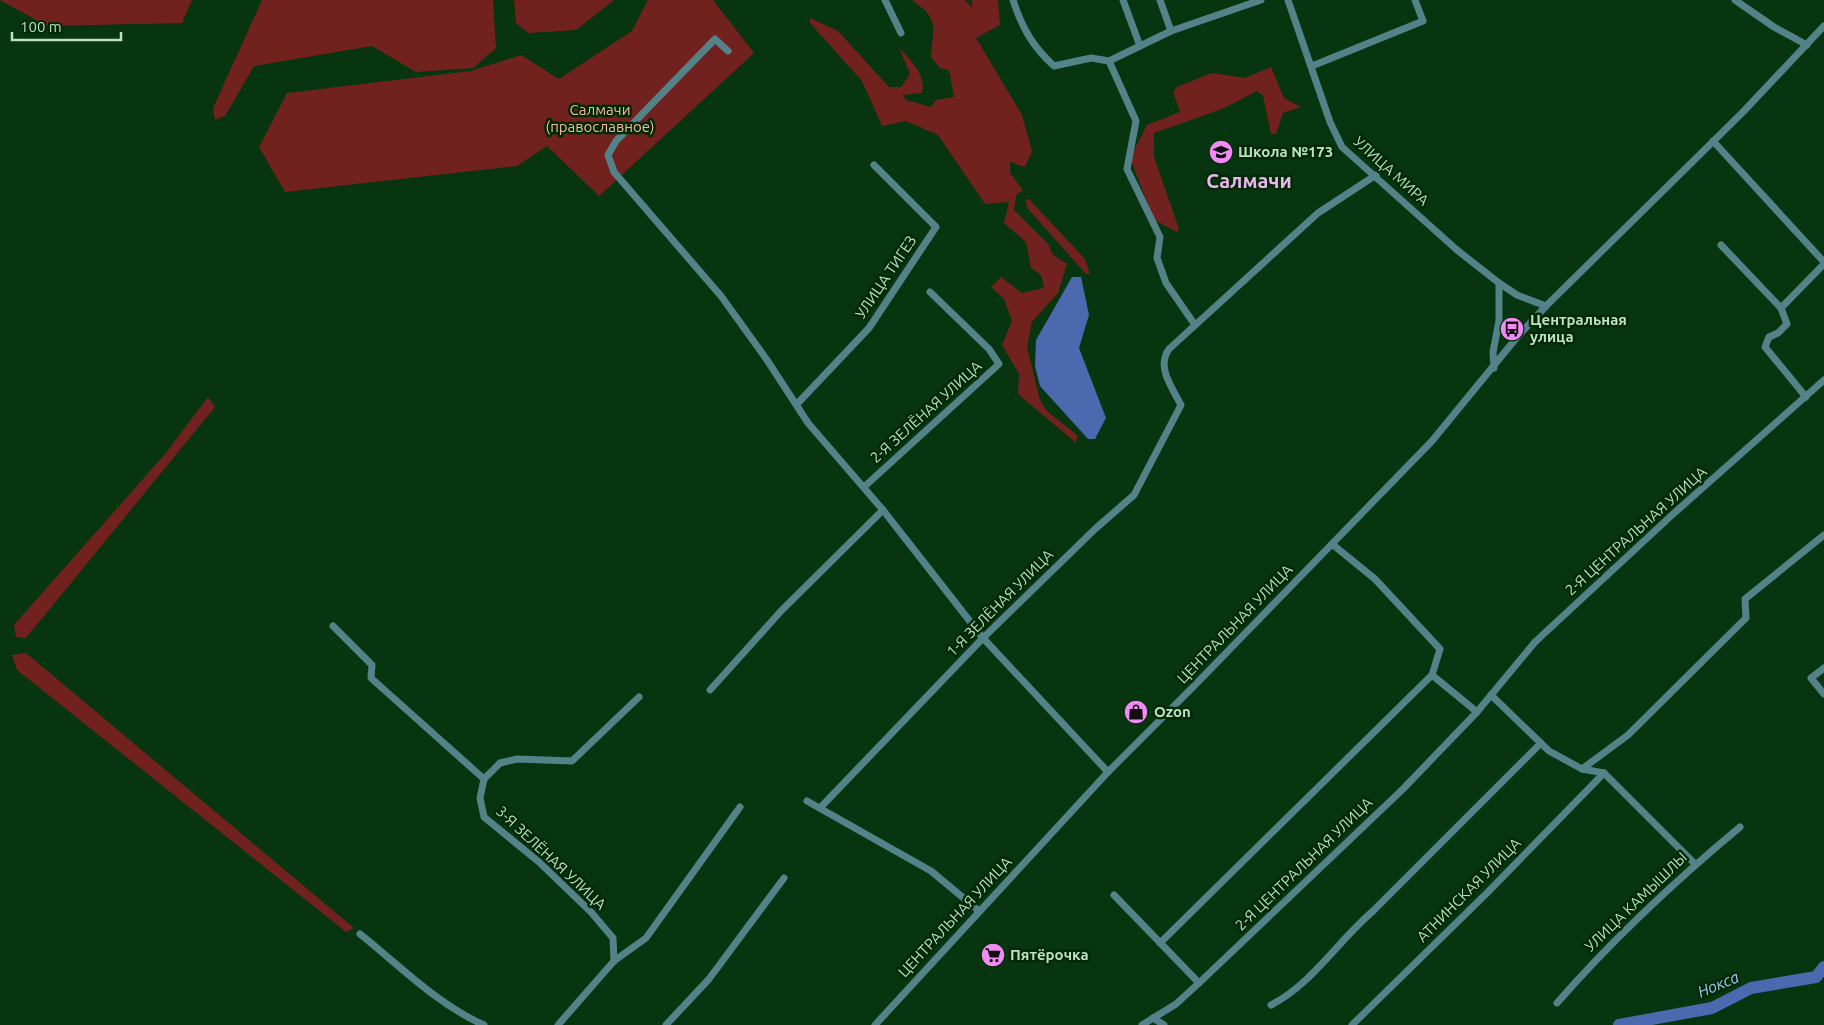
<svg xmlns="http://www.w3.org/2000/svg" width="1824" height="1025" font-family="Ubuntu,sans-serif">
<rect width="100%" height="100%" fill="#073510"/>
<g fill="#71221f">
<path d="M0,0H192L182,23L47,26Z"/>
<path d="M262,0H493L496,48L473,68L416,72L372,46L254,66L225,116L215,120L213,108Z"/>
<path d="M514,0H614L576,30L528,33L516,23Z"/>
<path d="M648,0H713L754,53L599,196L547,146L517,166L285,192L259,147L287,93L471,71L521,55L559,79L632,31Z"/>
<path d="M912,0H965L972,8V0H998L1000,25L976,38L1022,115L1032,151L1025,167L1010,162V173L1023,190L1016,195L1014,210L1048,244L1053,255L1067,264L1058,293L1032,322L1027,347L1040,400L1047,411L1077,435L1076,443L1018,394L1019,374L1002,345L1012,321L1004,299L991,287L1001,277L1022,293L1044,288L1041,275L1031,268L1026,242L1004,223L1009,202L985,204L938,135L906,121L882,126L862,81L810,23V18L838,31L889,87H901L910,74L899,48C910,59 927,76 922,93L903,95L906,100L931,107L936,100L954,97L949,70L940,68L931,57C933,25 940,20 912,0Z"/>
<path d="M1271,67L1284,98L1301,107L1283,113L1276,134H1271L1263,96L1257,91L1222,109L1154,133V157L1179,229L1177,232L1154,220L1130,158L1147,125L1180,112L1173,92L1177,87L1212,73L1245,78Z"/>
<path d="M1029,199L1085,259L1090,274H1086L1028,209L1025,200Z"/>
<path d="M208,397L215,407L26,638L16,637L14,625L165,454Z"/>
<path d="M26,653L354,928L346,932L17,670L12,655Z"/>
</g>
<path fill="#4c68ae" d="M1072,277H1081L1089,315L1079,348L1106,418L1095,439H1088L1040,386L1035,366L1036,340Z"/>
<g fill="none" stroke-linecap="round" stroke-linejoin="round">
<path stroke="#4c68ae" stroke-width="12" d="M1619,1025L1712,1008L1751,988L1816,977L1824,967"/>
<g stroke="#538288" stroke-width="7">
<path d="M885,0L901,33"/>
<path d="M1013,0C1022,28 1033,47 1054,66L1091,58L1109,61"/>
<path d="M1123,0L1140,46"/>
<path d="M1160,0L1171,31"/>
<path d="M1288,0L1330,122L1342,147L1457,250L1499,283L1517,295L1546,306"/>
<path d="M1735,0L1774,27L1807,45"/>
<path d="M728,51L715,39L616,141L608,155L614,172L721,296L767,360L808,423L883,510L983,638L1108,772"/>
<path d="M1312,66L1423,21L1415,0"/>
<path d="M1713,141L1824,262"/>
<path d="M1721,245L1781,308L1824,264"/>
<path d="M1781,308L1787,324L1778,333L1769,337L1765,347L1806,397"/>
<path d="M1195,325L1166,283L1157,258L1160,237L1127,169L1136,121L1109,61L1171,31L1261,0"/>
<path d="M1494,368L1493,352L1499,321V283"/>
<path d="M797,404L869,328L936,227L874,165"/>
<path d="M864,487L999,364L989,349L930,292"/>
<path d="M333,626L372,665L371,678L484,779L480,798L484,817L539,862L591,912L613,938L614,961"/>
<path d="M1824,668L1811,678L1824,694"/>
<path d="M1432,675L1477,712"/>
<path d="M710,690L781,611L883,510"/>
<path d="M1491,695L1549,751L1582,769L1604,773L1695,864"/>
<path d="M1582,769L1628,735L1746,618L1745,599L1824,535"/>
<path d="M484,779L500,763L517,759L572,761L639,697"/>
<path d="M807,801L931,871L978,910"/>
<path d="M820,808L983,638L1095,529L1134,495L1181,405C1172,387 1156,367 1169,349L1318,213L1376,175"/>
<path d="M1114,895L1199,983"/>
<path d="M360,934C399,965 438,1005 484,1025"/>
<path d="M1160,943L1432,675L1440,649L1375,579L1332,544"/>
<path d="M1557,1003C1613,939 1675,881 1740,827"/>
<path d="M1271,1005C1311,985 1338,941 1372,912L1541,743"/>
<path d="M1153,1018L1164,1025"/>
<path d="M558,1025L614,961L646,938L740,807"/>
<path d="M666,1025L709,979L784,878"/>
<path d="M875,1025L1108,772L1194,686L1432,441L1518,336L1546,306L1743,112L1824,26"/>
<path d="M1142,1025L1176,1004L1199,983L1403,789L1477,712L1535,642L1672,515L1824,380"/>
<path d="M1352,1025L1488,892L1604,773"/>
</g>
</g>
<defs>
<g id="school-disc" transform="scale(1.25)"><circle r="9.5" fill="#f18af4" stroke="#002a06"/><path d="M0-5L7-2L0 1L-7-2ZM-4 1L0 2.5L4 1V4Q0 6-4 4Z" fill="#111"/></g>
<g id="bus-disc" transform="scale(1.25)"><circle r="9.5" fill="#f18af4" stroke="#002a06"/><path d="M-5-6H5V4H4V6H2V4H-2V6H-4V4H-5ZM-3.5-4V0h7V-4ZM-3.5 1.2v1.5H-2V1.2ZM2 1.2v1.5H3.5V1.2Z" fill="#111"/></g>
<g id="shop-disc" transform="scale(1.25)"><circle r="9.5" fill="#f18af4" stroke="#002a06"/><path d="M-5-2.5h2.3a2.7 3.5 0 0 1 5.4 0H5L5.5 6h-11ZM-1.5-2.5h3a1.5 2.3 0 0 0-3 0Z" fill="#111"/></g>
<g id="supermarket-disc" transform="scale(1.25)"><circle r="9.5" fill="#f18af4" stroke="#002a06"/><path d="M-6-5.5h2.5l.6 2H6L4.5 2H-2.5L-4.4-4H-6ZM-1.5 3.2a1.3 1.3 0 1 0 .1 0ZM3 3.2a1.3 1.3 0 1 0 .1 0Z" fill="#111"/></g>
</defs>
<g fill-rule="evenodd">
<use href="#school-disc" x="1221" y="152"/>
<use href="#bus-disc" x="1512" y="329"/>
<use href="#shop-disc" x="1136" y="712"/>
<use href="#supermarket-disc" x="993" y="955"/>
</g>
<g text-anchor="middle" stroke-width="5" stroke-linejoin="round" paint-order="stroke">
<g font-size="15" fill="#fbb2a9" stroke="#002a06">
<text x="600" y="115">Салмачи<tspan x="600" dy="17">(православное)</tspan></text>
</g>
<g font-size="15" font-weight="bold" fill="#c1dfc2" stroke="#002a06" text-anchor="start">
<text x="1238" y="157">Школа №173</text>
<text x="1530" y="325">Центральная<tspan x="1530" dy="17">улица</tspan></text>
<text x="1154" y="717">Ozon</text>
<text x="1010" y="960">Пятёрочка</text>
</g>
<g font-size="15" fill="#c1dfc2" stroke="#002a06">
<text transform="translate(1391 171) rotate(42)" y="5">УЛИЦА МИРА</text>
<text transform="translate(886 277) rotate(-56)" y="5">УЛИЦА ТИГЕЗ</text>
<text transform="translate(926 412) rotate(-42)" y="5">2-Я ЗЕЛЁНАЯ УЛИЦА</text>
<text transform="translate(1636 531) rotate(-42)" y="5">2-Я ЦЕНТРАЛЬНАЯ УЛИЦА</text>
<text transform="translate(1000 603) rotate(-45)" y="5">1-Я ЗЕЛЁНАЯ УЛИЦА</text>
<text transform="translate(1235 624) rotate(-46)" y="5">ЦЕНТРАЛЬНАЯ УЛИЦА</text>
<text transform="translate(551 858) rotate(43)" y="5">3-Я ЗЕЛЁНАЯ УЛИЦА</text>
<text transform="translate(1304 864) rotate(-44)" y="5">2-Я ЦЕНТРАЛЬНАЯ УЛИЦА</text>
<text transform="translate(1469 890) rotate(-45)" y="5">АТНИНСКАЯ УЛИЦА</text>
<text transform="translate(1636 902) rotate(-44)" y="5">УЛИЦА КАМЫШЛЫ</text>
<text transform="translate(955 917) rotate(-47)" y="5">ЦЕНТРАЛЬНАЯ УЛИЦА</text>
</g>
<g font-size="16" font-style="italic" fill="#a9c3fd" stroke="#002a06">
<text transform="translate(1718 984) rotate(-23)" y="6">Нокса</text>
</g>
<g font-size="20" font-weight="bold" fill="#edb4ee" stroke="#002a06">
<text x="1249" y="188">Салмачи</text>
</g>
</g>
<path d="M12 32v8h109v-8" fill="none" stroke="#c1dfc2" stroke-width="2.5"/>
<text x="20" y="32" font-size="15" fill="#c1dfc2" stroke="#002a06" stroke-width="4" paint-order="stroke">100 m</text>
</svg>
